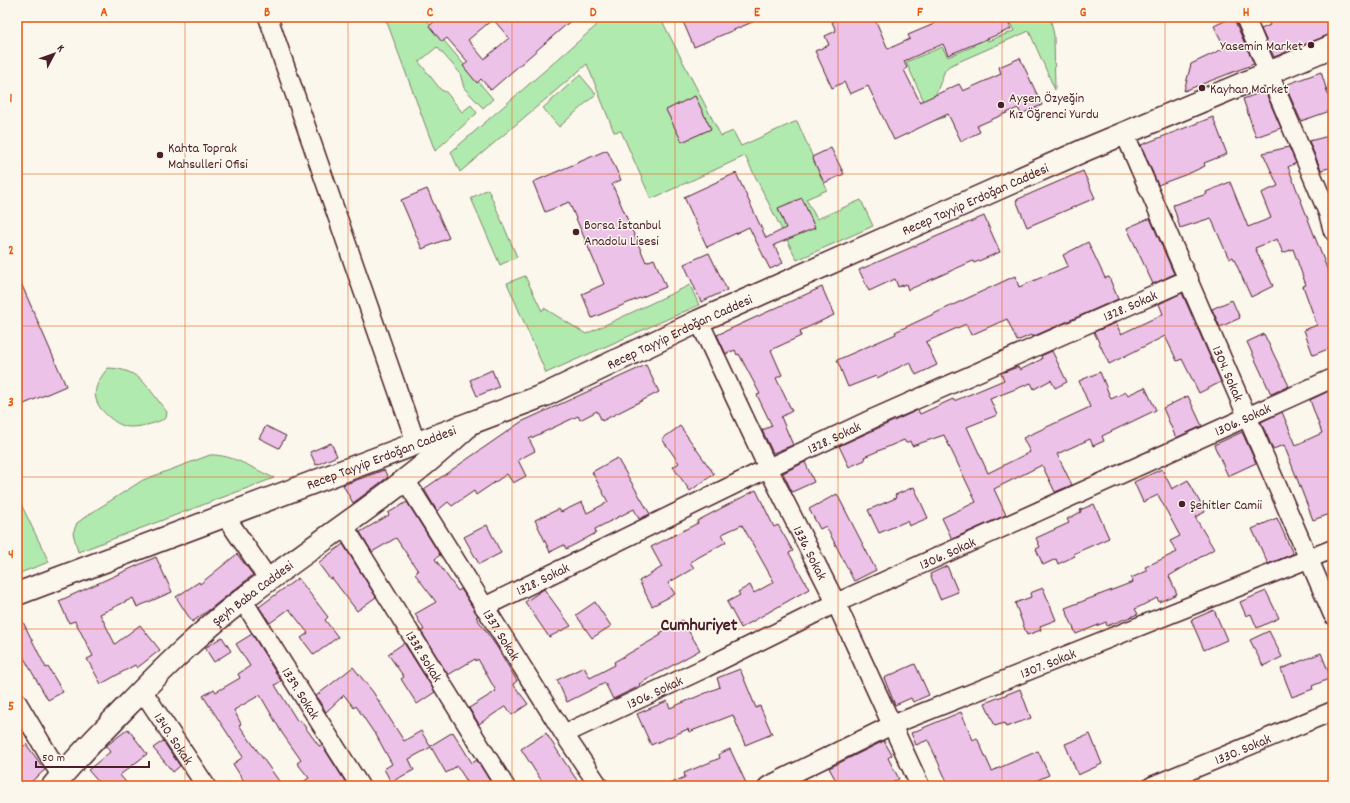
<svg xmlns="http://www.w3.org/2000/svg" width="1350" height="803" font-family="Dekko,sans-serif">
<rect width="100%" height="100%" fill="#fbf7ec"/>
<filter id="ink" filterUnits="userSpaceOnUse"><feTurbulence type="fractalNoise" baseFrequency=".025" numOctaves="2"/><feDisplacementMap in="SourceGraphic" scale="8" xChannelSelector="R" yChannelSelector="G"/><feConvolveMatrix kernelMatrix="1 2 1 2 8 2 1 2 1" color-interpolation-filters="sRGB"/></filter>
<g filter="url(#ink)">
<g fill="#b1eaae" stroke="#7e846c">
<path d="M385,17H424L493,99L483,108L464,88L460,73L437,47L419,62L441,90L446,92L462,112L471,105L477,113L435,151Z"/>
<path d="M599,17H660L721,136L733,131L741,146L797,121L827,190L806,199L817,219L861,200L873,226L797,260L745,156L651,199L621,131L614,132L587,64L460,172L451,152L596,26Z"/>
<path d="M1011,17H1050L1054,35L1055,90L1029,31L949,66L945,70L936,94L945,117L933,121L906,62L942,47L948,57L974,46L970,35L982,30L988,41L1014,31L1008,18Z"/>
<path d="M580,75L596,94L559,127L543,108Z"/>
<path d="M488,189L517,257L500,265L471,198Z"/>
<path d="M525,276L542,311L544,308L586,334L690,285L699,305L546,373L507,283Z"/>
<path d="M108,368C142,369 148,389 167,412L166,418C157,423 142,427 131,427C122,427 115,422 109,417C89,400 93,386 108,368Z"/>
<path d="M210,455C232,454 254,469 274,478L78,552L73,533L77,523L88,515L143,480Z"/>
<path d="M17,496L49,562L17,574Z"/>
</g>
<g fill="#edc2e8" stroke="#4a1f2b" fill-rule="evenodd">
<path d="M440,17H575L491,90L481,79L477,83L463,66L468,62L447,38L442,42L429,26ZM493,19L509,38L484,59L468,40Z"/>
<path d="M681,17H764L694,47Z"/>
<path d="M843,17H874L888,49L910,39L908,35L934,24L931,17H1006L1011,29L948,55L943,44L904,61L907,68L904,70L920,102L959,84L963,91L1001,74L999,67L1020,58L1042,105L1021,114L1018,108L977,126L980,132L961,141L948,114L894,140L868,86L850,94L844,82L832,88L815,51L829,45L825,36L836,31L832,22Z"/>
<path d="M1233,17L1254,64L1184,91L1191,64L1225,48L1214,26Z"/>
<path d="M1266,17H1333V33L1274,57L1261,29L1270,25Z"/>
<path d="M1321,72L1333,110L1301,121L1285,85Z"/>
<path d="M1265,91L1281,128L1256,137L1243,99Z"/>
<path d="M695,96L711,129L682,142L666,110Z"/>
<path d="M1213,117L1227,154L1204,163L1205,166L1190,173L1158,185L1141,145Z"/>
<path d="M1333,135V167L1321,170L1309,141Z"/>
<path d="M1289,147L1296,163L1288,167L1333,284V347L1313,355L1304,330L1317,325L1303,286L1306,285L1293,249L1283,253L1277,239L1255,248L1273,286L1251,297L1233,257L1229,259L1211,218L1180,228L1173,205L1207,194L1206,192L1230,182L1248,227L1271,218L1261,193L1278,186L1263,153Z"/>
<path d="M831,148L844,174L824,183L812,157Z"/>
<path d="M607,150L621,180L612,184L646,262L654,259L666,287L592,318L582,294L604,284L569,202L545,212L533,182Z"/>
<path d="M1083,171L1095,198L1027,227L1016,200Z"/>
<path d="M736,173L766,238L786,228L778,208L802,198L815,228L774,245L783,263L770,269L749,227L707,247L684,197Z"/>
<path d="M427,189L449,238L422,249L401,200Z"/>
<path d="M984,216L1000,252L974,263L973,261L908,290L906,284L898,287L895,279L869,291L859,270Z"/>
<path d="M1150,218L1174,274L1153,284L1127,228Z"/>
<path d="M1088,242L1105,278L1109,277L1118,299L1032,337L1031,335L1017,341L1007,319L971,335L966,324L926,342L937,365L916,375L910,362L877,378L876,376L848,387L837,360L896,334L895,332L1015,276L1019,287L1068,266L1063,255Z"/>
<path d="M709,253L727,290L701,302L684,264Z"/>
<path d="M17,274L66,386L17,407Z"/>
<path d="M822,287L834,315L800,331L801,336L771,350L782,375L776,378L792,411L781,417L793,445L773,453L762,430L772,426L757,395L760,394L739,354L737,355L735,350L726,354L717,335Z"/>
<path d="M1182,293L1221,382L1199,393L1182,359L1177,361L1165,336L1109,364L1094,332L1116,323L1121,334L1163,314L1159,304Z"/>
<path d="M1232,300L1240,318L1220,327L1212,309Z"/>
<path d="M1264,334L1289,386L1271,394L1247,342Z"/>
<path d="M1052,351L1067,382L1055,388L1051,380L1034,389L1031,383L990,399L997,415L967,427L988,473L1030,452L1023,438L1090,407L1079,381L1100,372L1111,399L1126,392L1128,395L1145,387L1156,410L1102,436L1104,441L1093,446L1090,439L1057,454L1072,485L1055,492L1042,465L994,489L1006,515L952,539L942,518L976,502L944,435L912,446L910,441L906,443L904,440L864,457L865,460L849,467L839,446L918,410L920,414L953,399L954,401L1004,380L1001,373L1018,367L1020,370L1042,359L1041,356Z"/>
<path d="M646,365L659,392L602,421L597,411L580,420L578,416L529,439L535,451L518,460L526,476L513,483L507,474L476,495L474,491L452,506L448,502L437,511L424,489L521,422Z"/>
<path d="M492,370L499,387L477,396L470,380Z"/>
<path d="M1329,391L1333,403V513L1313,520L1284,445L1273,449L1261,422L1282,412L1296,445L1322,433L1310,400Z"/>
<path d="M1188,396L1202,426L1176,438L1163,408Z"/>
<path d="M266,426L286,436L279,448L259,438Z"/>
<path d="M680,426L714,474L690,491L673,467L679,463L662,439Z"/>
<path d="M1242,432L1256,463L1228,476L1214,445Z"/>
<path d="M331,443L337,456L316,465L310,452Z"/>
<path d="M617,458L650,514L639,519L634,509L595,529L596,533L576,544L566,549L564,545L550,552L535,520L559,509L561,512L582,502L587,513L608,502L592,472Z"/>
<path d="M805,462L814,482L792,492L783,473Z"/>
<path d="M1162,469L1172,489L1188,480L1205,512L1195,517L1214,549L1169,576L1177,594L1159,602L1157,598L1135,609L1138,614L1107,626L1106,622L1076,634L1065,608L1133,582L1131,578L1147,571L1145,567L1177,552L1170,541L1180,536L1158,495L1143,502L1134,482Z"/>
<path d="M384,470L388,477L353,503L343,485Z"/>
<path d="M914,487L928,518L909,526L907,521L879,533L868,510L896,498L895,495Z"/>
<path d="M756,490L774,527L778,525L793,551L789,553L809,589L741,628L727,602L740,595L738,592L750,585L754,593L774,582L742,525L722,534L726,542L690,562L694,568L668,583L675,594L652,606L639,581L662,567L651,547L698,523L697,521Z"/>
<path d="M837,494L876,570L854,581L826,526L820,529L809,509Z"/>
<path d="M407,502L440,555L435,559L458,591L461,589L463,592L478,616L476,617L497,647L517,681L513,684L528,704L512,715L506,706L479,724L469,708L496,691L478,659L476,661L475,659L448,675L421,631L424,630L415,614L436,602L415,574L418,571L396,538L372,552L360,532L389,515L388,513Z"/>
<path d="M1094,504L1109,538L1073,554L1075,556L1058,564L1056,559L1043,565L1036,549L1040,547L1036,538L1069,523L1067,519L1081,512L1080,510Z"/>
<path d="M1277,518L1293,554L1268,564L1252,529Z"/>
<path d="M487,525L501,553L479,564L464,537Z"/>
<path d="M343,544L376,597L357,611L332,578L330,579L318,563Z"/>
<path d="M237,554L253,575L209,610L192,622L176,597L199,582L200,584Z"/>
<path d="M156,557L172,592L137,607L133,598L100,614L115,644L140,625L160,650L137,668L135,665L101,684L87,659L93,656L75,621L69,623L59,601Z"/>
<path d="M947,566L958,592L940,599L930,574Z"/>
<path d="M298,578L328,617L325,620L338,637L314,655L301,638L308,633L289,609L270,623L259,607Z"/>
<path d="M1043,588L1056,620L1040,626L1041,630L1027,635L1015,603L1031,597L1030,593Z"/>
<path d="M544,589L571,626L549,637L525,602Z"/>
<path d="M1266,591L1279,618L1257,628L1251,614L1246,616L1240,602Z"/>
<path d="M595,602L611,626L592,638L576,615Z"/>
<path d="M17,610L46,668L48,667L63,692L48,700L21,653L17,655Z"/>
<path d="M1214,610L1227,640L1204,650L1191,620Z"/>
<path d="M682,620L700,650L639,684L640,686L613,699L605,683L567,702L557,680L584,667L590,678L615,665L614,662L661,635L660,633Z"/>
<path d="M1269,631L1282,657L1263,666L1250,640Z"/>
<path d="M252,634L281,681L275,685L298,722L300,720L319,746L322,745L348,786H297L309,778L297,763L301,760L282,733L260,695L234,710L241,724L239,725L279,781L272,786H247L233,764L243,757L203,696L214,689L216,692L240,678L238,674L250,666L236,644Z"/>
<path d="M222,637L231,651L214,662L205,648Z"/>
<path d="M404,643L435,692L417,704L401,679L404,677L388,654Z"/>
<path d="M1321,653L1331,678L1312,686L1313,689L1292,697L1281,669Z"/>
<path d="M915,664L929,695L913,702L911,698L895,705L884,678Z"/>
<path d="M353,667L373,692L404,741L421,731L430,746L453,732L472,763L477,760L493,786H470L457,766L446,773L431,747L409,759L414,770L391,782L384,769L392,764L375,733H374L356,706L354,708L344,695L326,712L316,696Z"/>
<path d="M740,669L756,708L760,706L772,734L745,745L733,715L689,732L688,729L651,745L637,714L667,701L670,708L720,687L717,678Z"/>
<path d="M1020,689L1031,718L1006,727L1004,723L995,726L985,703Z"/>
<path d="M961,712L973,740L977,738L992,771L1038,751L1049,775L1033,782L1035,786H949L928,740L916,745L911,733Z"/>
<path d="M128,729L147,754L120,775L129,786H102L88,770L110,752L106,746Z"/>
<path d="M546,733L564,761L581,786H546L539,777L521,749Z"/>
<path d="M1090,734L1102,764L1078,775L1065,744Z"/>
<path d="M163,741L180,766L173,772L153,748Z"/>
<path d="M884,741L892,755L888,758L899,779L886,786H839L829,768Z"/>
<path d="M26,744L45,770L26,786H17V752Z"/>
<path d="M730,749L746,783L740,786H665L685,777L684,773L720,758L719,754Z"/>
</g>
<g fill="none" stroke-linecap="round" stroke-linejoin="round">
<g stroke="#4a1f2b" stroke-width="21">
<g id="street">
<path d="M268,17L416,443"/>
<path d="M1245,17L1328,213L1333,231"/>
<path id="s1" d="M1124,132L1333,615"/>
<path id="s2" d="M699,321L768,468L836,603L920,786"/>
<path id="s3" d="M406,481L564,734L599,786"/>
<path d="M225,516L269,580"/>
<path id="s4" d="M344,526L505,786"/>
<path id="s5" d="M242,599L360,786"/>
<path id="s6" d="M484,607L768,468L872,419L1189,279"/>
<path id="s7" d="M142,690L206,786"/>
<path d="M17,702L61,776"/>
<path id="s8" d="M564,734L705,668L836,603L1333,378"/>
<path id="s9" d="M768,786L892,725L1333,549"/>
<path id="s10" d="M1152,786L1333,711"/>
</g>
</g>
<g stroke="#4a1f2b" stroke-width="25">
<g id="secondary">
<path id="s11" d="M17,594L545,395L699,321L1087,149L1333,46"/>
<path id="s12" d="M53,786C75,759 100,734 125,708C162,670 199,633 242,600C316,542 396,494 465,429"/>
</g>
</g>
<use href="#street" stroke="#fbf7ec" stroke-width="18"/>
<use href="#secondary" stroke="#fbf7ec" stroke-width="22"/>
</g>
</g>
<path fill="none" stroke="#e8590c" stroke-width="1" stroke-opacity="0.55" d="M185,17V786M348,17V786M512,17V786M675,17V786M838,17V786M1002,17V786M1165,17V786M17,174H1333M17,326H1333M17,477H1333M17,629H1333"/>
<g fill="#4a1f2b" stroke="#fbf7ec" stroke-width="1.5">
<circle cx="1311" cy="45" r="4"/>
<circle cx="1202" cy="88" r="4"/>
<circle cx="1001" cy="105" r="4"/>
<circle cx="160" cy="155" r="4"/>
<circle cx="576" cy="232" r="4"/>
<circle cx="1182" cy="504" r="4"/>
</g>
<g text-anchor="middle" stroke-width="3" stroke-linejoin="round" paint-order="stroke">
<g font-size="14" fill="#4a1f2b" stroke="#fbf7ec" text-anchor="start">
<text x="1303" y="50" text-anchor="end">Yasemin Market</text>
<text x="1210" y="93">Kayhan Market</text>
<text x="1009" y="102">Ayşen Özyeğin<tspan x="1009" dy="16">Kız Öğrenci Yurdu</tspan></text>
<text x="168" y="152">Kahta Toprak<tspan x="168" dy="16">Mahsulleri Ofisi</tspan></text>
<text x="584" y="229">Borsa İstanbul<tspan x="584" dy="16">Anadolu Lisesi</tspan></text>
<text x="1190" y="509">Şehitler Camii</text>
</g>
<g font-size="14" fill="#4a1f2b" stroke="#fbf7ec">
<text dy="5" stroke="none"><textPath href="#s11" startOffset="1037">Recep Tayyip Erdoğan Caddesi</textPath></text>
<text dy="5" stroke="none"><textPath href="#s6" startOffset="713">1328. Sokak</textPath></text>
<text dy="5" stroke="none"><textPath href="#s11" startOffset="713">Recep Tayyip Erdoğan Caddesi</textPath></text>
<text dy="5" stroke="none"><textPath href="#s1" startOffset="263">1304. Sokak</textPath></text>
<text dy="5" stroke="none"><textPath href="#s8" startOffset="748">1306. Sokak</textPath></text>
<text dy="5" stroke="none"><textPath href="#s6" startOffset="389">1328. Sokak</textPath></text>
<text dy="5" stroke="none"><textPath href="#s11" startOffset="389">Recep Tayyip Erdoğan Caddesi</textPath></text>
<text dy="5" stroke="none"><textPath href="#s2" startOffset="257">1336. Sokak</textPath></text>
<text dy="5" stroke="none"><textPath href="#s8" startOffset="424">1306. Sokak</textPath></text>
<text dy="5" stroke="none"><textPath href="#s6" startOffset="65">1328. Sokak</textPath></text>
<text dy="5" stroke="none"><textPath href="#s12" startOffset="278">Şeyh Baba Caddesi</textPath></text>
<text dy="5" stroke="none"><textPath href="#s3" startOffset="181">1337. Sokak</textPath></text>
<text dy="5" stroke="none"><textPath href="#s4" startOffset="153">1338. Sokak</textPath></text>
<text dy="5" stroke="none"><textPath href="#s9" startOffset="306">1307. Sokak</textPath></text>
<text dy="5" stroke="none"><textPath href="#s8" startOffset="100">1306. Sokak</textPath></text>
<text dy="5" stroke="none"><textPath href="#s5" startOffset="111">1339. Sokak</textPath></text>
<text dy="5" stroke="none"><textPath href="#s7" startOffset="58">1340. Sokak</textPath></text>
<text dy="5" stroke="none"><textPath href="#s10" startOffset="98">1330. Sokak</textPath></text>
</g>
<g font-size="18" font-weight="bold" fill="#4a1f2b" stroke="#fbf7ec">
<text x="699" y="630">Cumhuriyet</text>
</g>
</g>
<rect width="1350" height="803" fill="none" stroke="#fbf7ec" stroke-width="44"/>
<g transform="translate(54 54) rotate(49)" stroke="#fbf7ec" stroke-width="3" paint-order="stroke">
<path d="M0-3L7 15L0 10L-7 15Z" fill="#4a1f2b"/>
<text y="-6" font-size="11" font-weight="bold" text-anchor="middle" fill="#4a1f2b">K</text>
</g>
<path d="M36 761v6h113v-6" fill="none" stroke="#4a1f2b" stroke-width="2"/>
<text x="42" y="761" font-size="12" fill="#4a1f2b" stroke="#fbf7ec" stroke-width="3" paint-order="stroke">50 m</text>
<rect x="22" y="22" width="1306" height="759" fill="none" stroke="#e8590c" stroke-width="1.5"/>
<g font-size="13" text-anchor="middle" font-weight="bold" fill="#e8590c">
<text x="104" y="16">A</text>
<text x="267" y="16">B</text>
<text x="430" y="16">C</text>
<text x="593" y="16">D</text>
<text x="757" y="16">E</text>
<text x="920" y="16">F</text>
<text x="1083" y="16">G</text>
<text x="1246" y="16">H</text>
<text x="11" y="102">1</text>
<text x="11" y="254">2</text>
<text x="11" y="406">3</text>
<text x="11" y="558">4</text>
<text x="11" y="710">5</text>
</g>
</svg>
